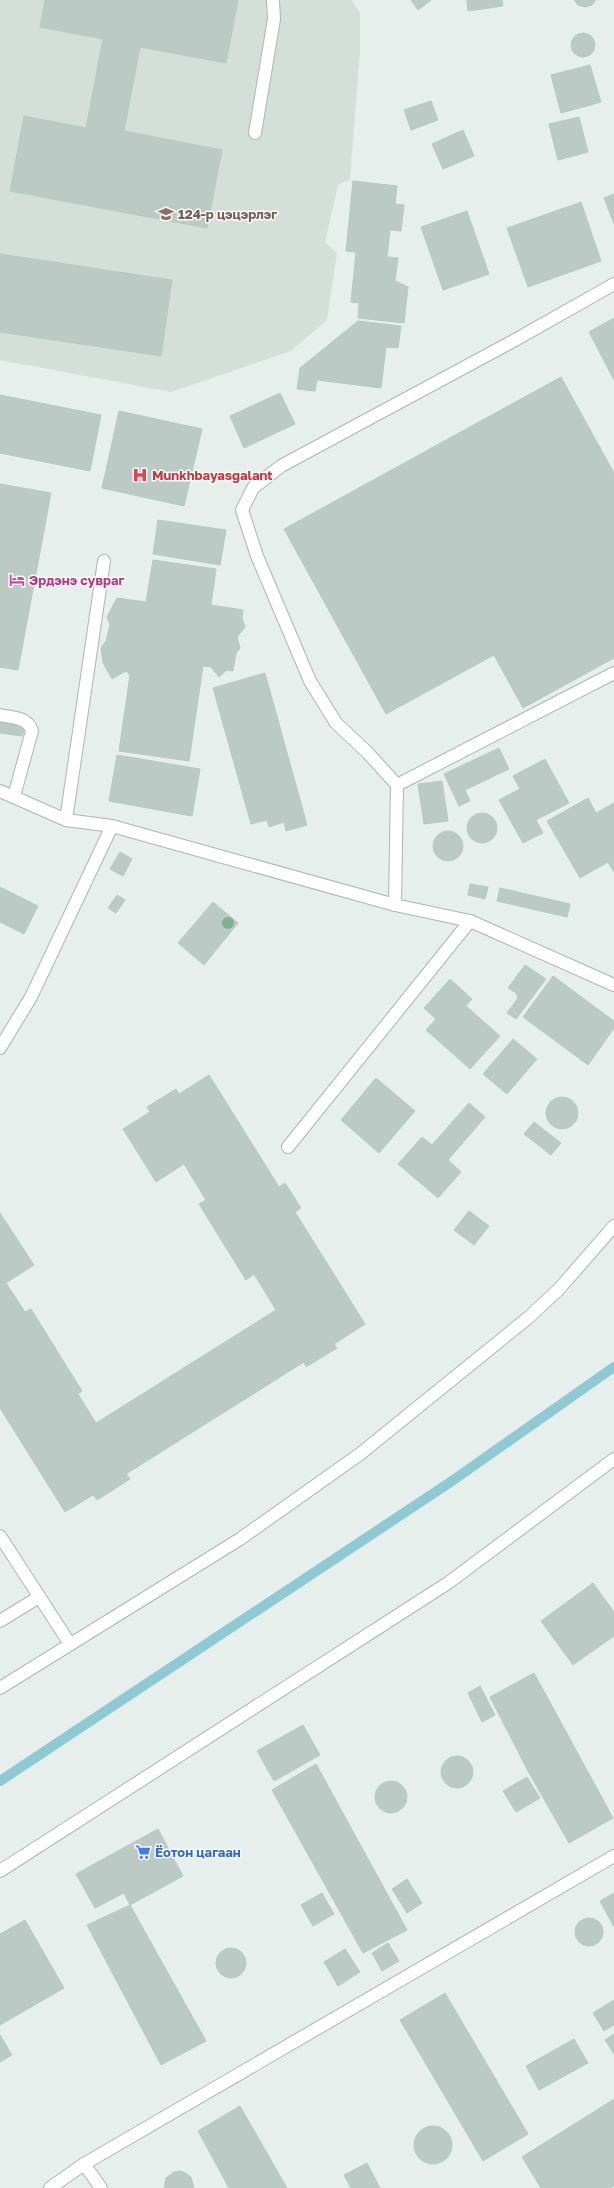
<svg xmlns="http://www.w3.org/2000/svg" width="614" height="2188" font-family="'Golos Text',sans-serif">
<rect width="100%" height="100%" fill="#e6efeb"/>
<path fill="#d4dfda" d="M0,0H352L360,13V50L350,179L338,185L325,242L337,253L327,320L291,351L171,392L0,360Z"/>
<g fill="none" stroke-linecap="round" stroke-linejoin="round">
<path stroke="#8ec9d4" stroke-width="10" d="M0,1781L452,1481L614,1367"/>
</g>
<g fill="#bbcac4" stroke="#b8c9c2">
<path d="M45,0H238L226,63L140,47L124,131L222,150L207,228L10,191L24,116L86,128L103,39L40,27Z"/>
<path d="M411,0H431L418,10Z"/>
<path d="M467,0H502L503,6L468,11Z"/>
<path d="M574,0H596L592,5L585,7L578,5Z"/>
<circle cx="583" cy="45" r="12"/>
<path d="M590,65L601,102L561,113L551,75Z"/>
<path d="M431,101L438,120L411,130L404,110Z"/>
<path d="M579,117L588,152L558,160L549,124Z"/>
<path d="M463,130L474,156L443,169L432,144Z"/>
<path d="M353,181L397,186L395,204L404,205L401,231L390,230L387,257L398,258L395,281L408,287L404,323L358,318L359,303L351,302L356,252L346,251Z"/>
<path d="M614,194V224L604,198Z"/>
<path d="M581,202L601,261L528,287L507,228Z"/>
<path d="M467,211L489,274L443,290L421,227Z"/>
<path d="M0,254L172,280L161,356L0,332Z"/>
<path d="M614,318V380L589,332Z"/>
<path d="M358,321L401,326L398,348L386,347L381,388L317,380L315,391L297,389L300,368Z"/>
<path d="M561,377L614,473V658L523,708L494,655L386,714L284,529Z"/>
<path d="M280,393L295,424L244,448L230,416Z"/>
<path d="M0,395L101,415L90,471L0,453Z"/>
<path d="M119,411L202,429L184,506L102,488Z"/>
<path d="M0,484L51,493L18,670L0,667Z"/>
<path d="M158,520L226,530L220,565L153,554Z"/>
<path d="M153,560L216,569L211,605L243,610L242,618L245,627L237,637L240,648L236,653L233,671L227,670L219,677L211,667L203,666L189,761L119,751L130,675L126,671L112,679L103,663L101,648L106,641L110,625L107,617L117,598L146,602Z"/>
<path d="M265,673L307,825L286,831L284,822L269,827L267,820L251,824L213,688Z"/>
<path d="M0,720L27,724L22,736L0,733Z"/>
<path d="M499,748L509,769L465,790L470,801L459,806L444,774Z"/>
<path d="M117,755L200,769L192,816L109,801Z"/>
<path d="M545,759L569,803L536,820L543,833L523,843L499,800L520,789L513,776Z"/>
<path d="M442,781L448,821L424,824L418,784Z"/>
<path d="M588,798L596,813L614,803V872L608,862L580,878L547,821Z"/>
<circle cx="482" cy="828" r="15"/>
<circle cx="448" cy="846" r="15"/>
<path d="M120,852L132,859L123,876L110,869Z"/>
<path d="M470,884L488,887L485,899L468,895Z"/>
<path d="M0,887L38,906L24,934L0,922Z"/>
<path d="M500,888L570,904L567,917L497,901Z"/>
<path d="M117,895L125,900L116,913L108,908Z"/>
<path d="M213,902L238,923L204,965L178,943Z"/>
<path d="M525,965L546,979L516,1019L507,1013L518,998L516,993L508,988Z"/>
<path d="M553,976L614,1021V1028L588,1065L523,1017Z"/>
<path d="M450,979L472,999L466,1006L500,1036L470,1069L426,1030L436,1019L424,1008Z"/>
<path d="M513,1039L537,1059L507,1094L483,1074Z"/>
<path d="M209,1075L279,1187L285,1183L301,1208L295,1212L365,1324L334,1344L337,1348L306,1367L304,1362L126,1474L130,1479L97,1500L93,1495L65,1512L0,1408V1213L34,1265L6,1283L25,1312L31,1309L82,1391L78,1394L96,1423L276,1310L254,1274L246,1280L199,1204L206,1200L184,1164L156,1182L123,1129L150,1112L147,1107L176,1089L179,1094Z"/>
<path d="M376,1078L415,1111L379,1153L341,1120Z"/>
<circle cx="562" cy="1113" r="16"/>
<path d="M469,1103L485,1117L448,1160L461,1172L438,1198L398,1164L422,1137L432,1145Z"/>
<path d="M534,1122L561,1143L551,1155L524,1134Z"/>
<path d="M469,1211L489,1226L474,1245L454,1230Z"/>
<path d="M593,1583L614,1612V1636L573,1665L541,1621Z"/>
<path d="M534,1673L613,1818L569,1843L528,1771L490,1697Z"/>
<path d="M480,1686L495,1715L482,1722L468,1693Z"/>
<path d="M303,1725L320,1755L274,1781L257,1751Z"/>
<circle cx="457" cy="1772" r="16"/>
<path d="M316,1764L407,1930L363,1953L272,1790Z"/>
<path d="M527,1777L540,1798L516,1812L503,1791Z"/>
<circle cx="391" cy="1797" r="16"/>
<path d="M158,1829L183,1876L130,1905L124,1893L95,1908L76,1874Z"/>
<path d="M407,1879L422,1903L407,1913L392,1889Z"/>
<path d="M322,1893L334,1914L313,1926L301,1905Z"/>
<path d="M614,1893V1927L600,1901Z"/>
<path d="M130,1905L206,2041L161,2065L87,1925Z"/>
<circle cx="589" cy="1932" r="14"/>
<path d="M25,1920L64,1988L0,2025V1934Z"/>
<path d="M388,1943L399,1961L382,1971L372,1953Z"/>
<circle cx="231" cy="1963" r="15"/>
<path d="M345,1949L360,1972L338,1986L324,1962Z"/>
<path d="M445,1993L528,2134L483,2161L400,2020Z"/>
<path d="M614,2000V2025L604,2031L593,2013Z"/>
<path d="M614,2034V2054L605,2040Z"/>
<path d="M0,2035L12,2055L0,2062Z"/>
<path d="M574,2039L588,2063L539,2090L526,2066Z"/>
<path d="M614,2099V2186L611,2188H541L522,2157Z"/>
<path d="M240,2106L287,2188H229L198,2131Z"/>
<circle cx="433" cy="2145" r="19"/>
<path d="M367,2163L380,2188H351L344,2175Z"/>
<path d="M179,2171L184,2172L191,2177L194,2188H164L166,2178L174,2172Z"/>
</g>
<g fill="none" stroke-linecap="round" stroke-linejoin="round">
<g stroke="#a8b8b2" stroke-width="14">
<g id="minor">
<path d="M255,133L274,19L273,0"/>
<path d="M0,715C13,718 28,717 32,731L14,796"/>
<path d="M397,785L614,673"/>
<path d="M0,791L66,820L112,826L395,905L470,921L614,985"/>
<path d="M66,820L104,561"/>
<path d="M395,905L397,785L367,752L336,723L310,681L257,556L242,510L253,488L281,466L515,340L614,284"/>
<path d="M0,1048L31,997L112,826"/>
<path d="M288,1147L470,921"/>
<path d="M0,1536L70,1644"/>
<path d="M0,1621L39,1597"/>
<path d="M0,1688L240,1539L360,1454L529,1317L559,1289L614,1226"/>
<path d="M0,1871L448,1583L614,1459"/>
<path d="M84,2164L101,2188"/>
<path d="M50,2188L84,2164L614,1856"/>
</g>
</g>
<use href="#minor" stroke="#fff" stroke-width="12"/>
</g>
<circle fill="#80af93" cx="228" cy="923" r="6"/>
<defs>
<g id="school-bare" transform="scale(1.2)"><path d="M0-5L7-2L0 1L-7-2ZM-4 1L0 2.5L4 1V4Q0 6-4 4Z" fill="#8d6e63" stroke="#f7fbf9" stroke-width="2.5" paint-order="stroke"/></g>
<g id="hospital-bare" transform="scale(1.2)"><path d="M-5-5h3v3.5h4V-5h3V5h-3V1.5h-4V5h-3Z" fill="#e0444e" stroke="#f7fbf9" stroke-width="2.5" paint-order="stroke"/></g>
<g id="hotel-bare" transform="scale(1.2)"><path d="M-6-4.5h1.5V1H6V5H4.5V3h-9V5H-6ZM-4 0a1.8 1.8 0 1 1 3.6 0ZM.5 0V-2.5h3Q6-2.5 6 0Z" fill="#d1479c" stroke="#f7fbf9" stroke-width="2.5" paint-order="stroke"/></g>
<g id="supermarket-bare" transform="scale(1.2)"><path d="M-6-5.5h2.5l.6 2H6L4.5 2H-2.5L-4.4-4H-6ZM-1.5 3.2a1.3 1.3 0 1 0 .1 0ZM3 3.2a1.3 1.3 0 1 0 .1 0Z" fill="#3f7fe0" stroke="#f7fbf9" stroke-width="2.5" paint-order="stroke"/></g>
</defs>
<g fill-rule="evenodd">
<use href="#school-bare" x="166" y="214"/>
<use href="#hospital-bare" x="140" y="475"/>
<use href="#hotel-bare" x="17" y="580"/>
<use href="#supermarket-bare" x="143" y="1852"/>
</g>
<g text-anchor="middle" stroke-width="3" stroke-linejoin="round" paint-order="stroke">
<g font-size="13" font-weight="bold" fill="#785e54" stroke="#f7fbf9" text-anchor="start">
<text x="178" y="219">124-р цэцэрлэг</text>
</g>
<g font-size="13" font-weight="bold" fill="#be3a42" stroke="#f7fbf9" text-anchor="start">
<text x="152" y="480">Munkhbayasgalant</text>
</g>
<g font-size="13" font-weight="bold" fill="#b23c85" stroke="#f7fbf9" text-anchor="start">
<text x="29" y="585">Эрдэнэ сувраг</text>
</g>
<g font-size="13" font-weight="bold" fill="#366cbe" stroke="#f7fbf9" text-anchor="start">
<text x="155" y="1857">Ёотон цагаан</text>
</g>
</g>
</svg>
